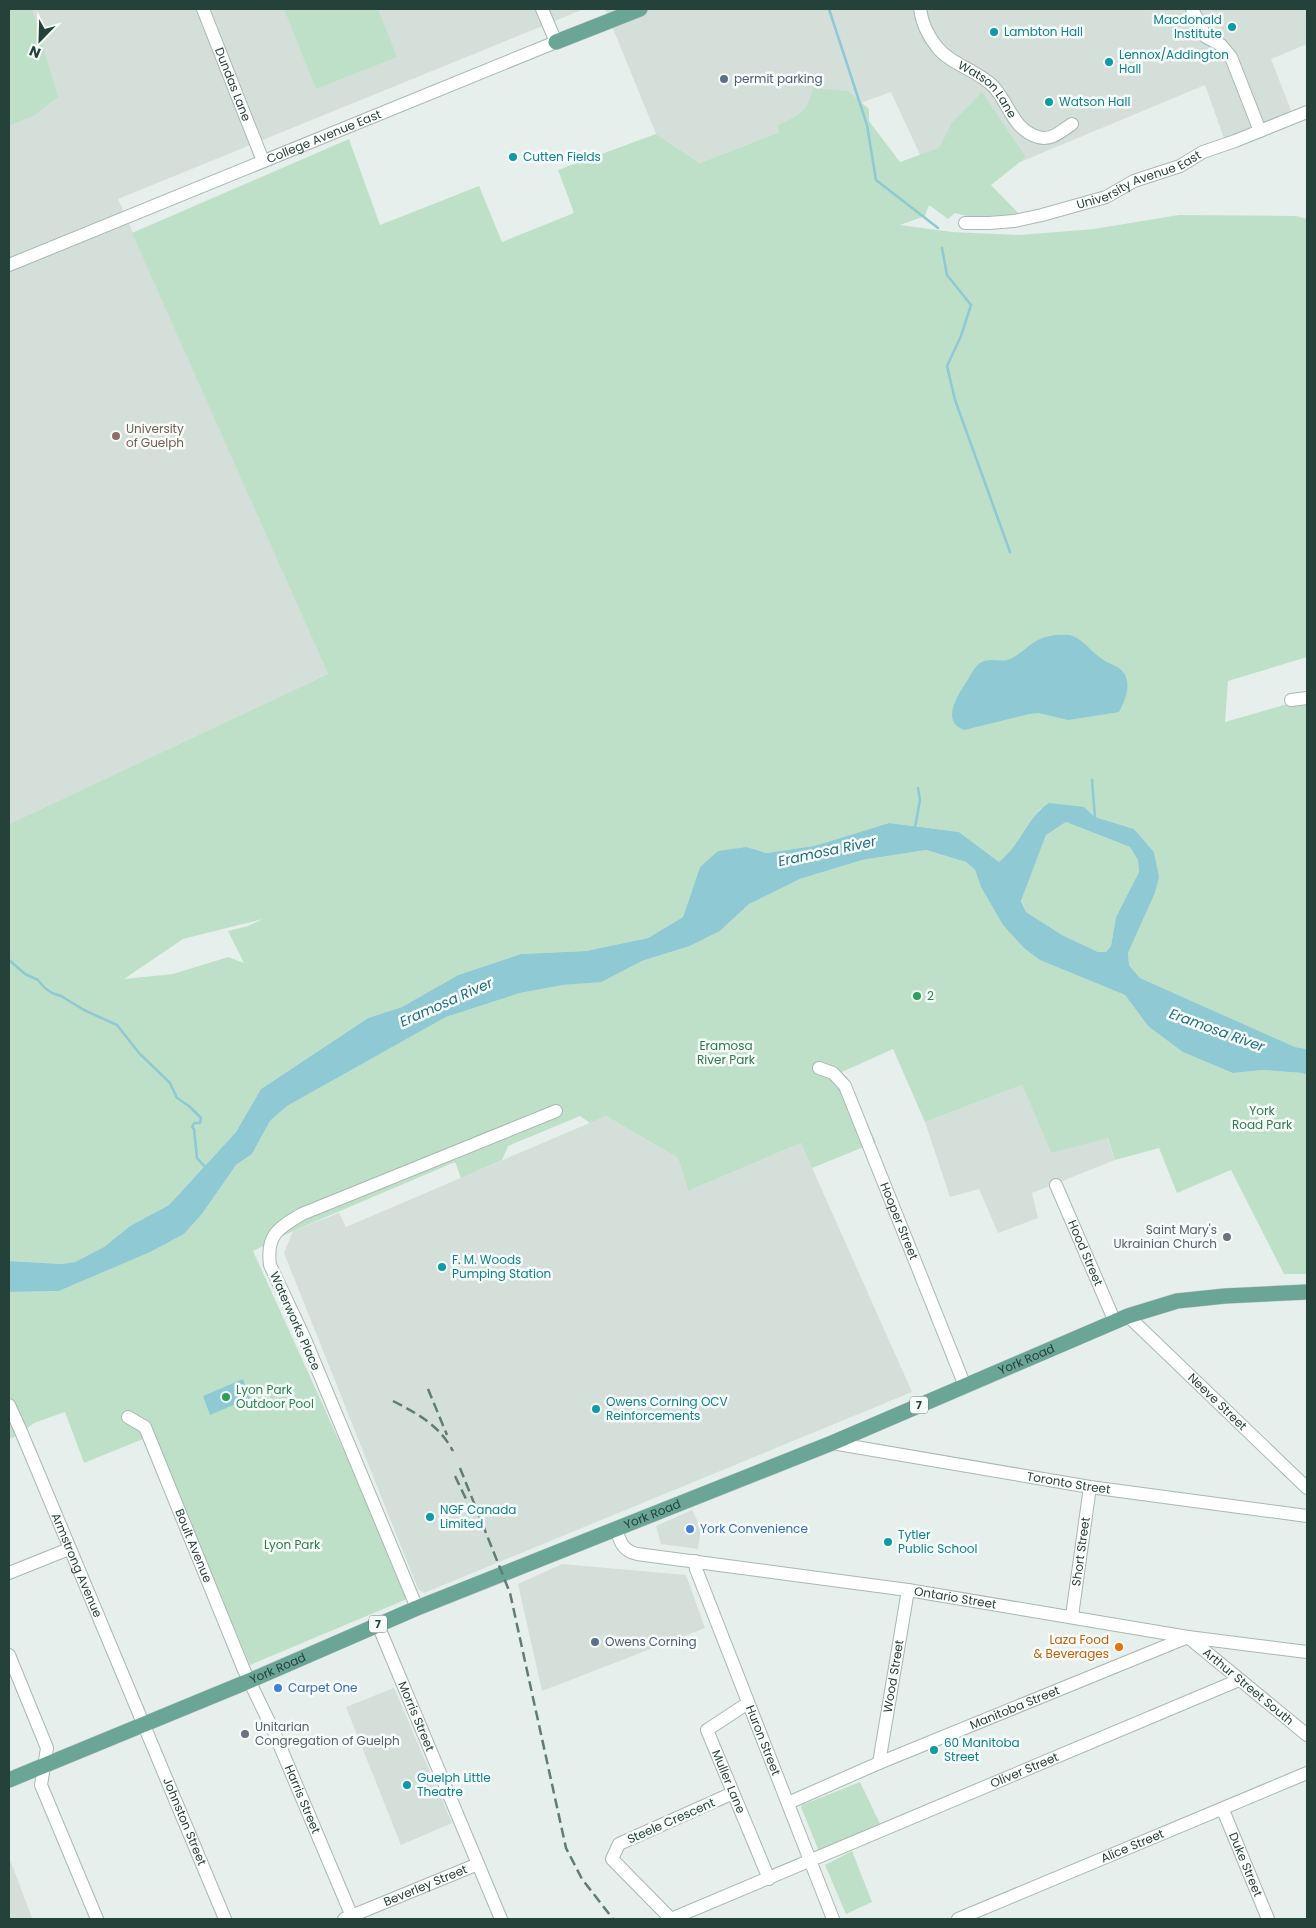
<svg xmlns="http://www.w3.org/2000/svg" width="1316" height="1928" font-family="Poppins,sans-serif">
<rect width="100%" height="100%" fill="#e6efeb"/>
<g fill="#d4dfda">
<path d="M9,9H584L118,199L328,674L9,824Z"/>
<path d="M605,9H1307V44L1271,59L1292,113L1225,141L1205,85L939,196L891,92L779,132L700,163L656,134Z"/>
<path d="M1022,1085L1051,1153L1107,1137L1115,1160L1032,1193L1038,1218L998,1233L979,1189L950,1197L925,1122Z"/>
<path d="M606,1116L678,1158L688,1191L801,1143L912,1392L424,1593L418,1589L284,1253L293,1231L339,1213L346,1227Z"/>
<path d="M692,1510L701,1528L698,1549L661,1544L656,1526Z"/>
<path d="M562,1564L686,1575L705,1628L542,1691L518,1584Z"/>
<path d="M394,1688L452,1823L401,1845L346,1707Z"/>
<path d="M9,1857L32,1918V1919H9Z"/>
</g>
<g fill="#bfe0c8" fill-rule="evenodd">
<path d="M9,9H32L58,97L33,116L9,126Z"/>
<path d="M284,9H378L397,57L316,89Z"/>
<path d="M813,88L848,91L869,109V121L900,162L939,148L952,123L982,92L1026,157L991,185L1023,218L983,220L955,213L948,219L929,205L925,216L900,225L952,232L1020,235L1094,229L1179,215L1296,216L1307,219V657L1228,681L1225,722L1291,703L1307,701V1049L1295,1047L1140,978L1129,965L1128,953L1155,893L1158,877L1154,852L1134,829L1095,817L1084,807L1040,809L1011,852L999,862L959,832L889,823L814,846L766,853L747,847L700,867L683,917L648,938L586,951L521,954L458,975L402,1007L368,1018L261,1089L236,1132L169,1205L130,1226L104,1247L75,1262L61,1264L9,1261V824L328,674L132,233L349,139L380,225L479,186L502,242L574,213L558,170L656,134L700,163L779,132L777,126C800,114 806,114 813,88ZM263,919L248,926L228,931L244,963L228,957L173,974L124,979L183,939Z"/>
<path d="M1066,822L1130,847L1138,860L1139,872L1116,917L1111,946L1107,952H1098L1062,935L1026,912L1021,900L1046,835Z"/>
<path d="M926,850L966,862L975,870L981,887L1024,948L1041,960L1125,995L1148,1026L1233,1073L1263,1070L1302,1073L1307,1075V1274H1284L1231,1170L1177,1193L1159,1148L1115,1160L1108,1138L1051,1153L1022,1085L925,1122L893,1049L842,1072L876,1142L812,1168L801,1143L688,1191L678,1158L606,1116L590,1123L580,1116L508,1146L502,1160L461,1178L455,1162L293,1231L253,1251L401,1577L407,1599L250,1665L153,1435L84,1463L65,1412L34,1423L17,1436L9,1439V1292L59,1291L149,1252L184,1234L202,1214L236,1165L252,1154L270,1121L287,1106L446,1017L520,993L563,985L601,981L642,961L690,946L720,931L749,904L800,879L862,860Z"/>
<path d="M860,1782L881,1826L821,1850L818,1849L801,1807L802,1805Z"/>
<path d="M852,1851L872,1902L846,1914L825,1865Z"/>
</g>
<g fill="#8ec9d4" fill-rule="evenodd">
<path d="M1070,635C1081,638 1089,649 1098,656C1105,662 1112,664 1119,668C1134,679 1126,699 1119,712L1068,720L1039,713L1029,714L964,730C940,721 958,695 967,681C970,676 975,666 980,663C989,657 998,662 1007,660C1018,657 1027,646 1036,641C1047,635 1058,634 1070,635Z"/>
<path d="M1049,803L1084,807L1095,817L1134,829L1154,852L1159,877L1155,893L1128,953L1129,965L1140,978L1295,1047L1307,1049V1075L1302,1073L1263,1070L1233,1073L1183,1052L1148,1026L1125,995L1040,960L1024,948L1003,925L981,887L975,870L966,862L926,850L862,860L800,879L749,904L720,931L690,946L642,961L601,982L563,985L520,993L446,1017L287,1106L270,1121L252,1154L236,1165L202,1214L184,1234L150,1252L59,1291L9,1292V1261L61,1264L75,1262L104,1247L130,1226L169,1205L236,1132L261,1089L368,1018L402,1007L458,975L521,954L586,951L648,938L683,917L700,867L718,851L747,847L766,853L814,846L889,823L959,832L999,862C1021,845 1027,817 1049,803ZM1066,822L1130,847L1138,860L1139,872L1116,917L1111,946L1106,952H1098L1062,935L1026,912L1021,901L1046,835Z"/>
<path d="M243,1379L250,1398L210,1415L203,1396Z"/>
</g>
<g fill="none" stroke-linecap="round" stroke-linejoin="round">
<g stroke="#8ec9d4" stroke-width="2.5">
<path d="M829,9L867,125L876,180L938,228"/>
<path d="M942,248L947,275L971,305L961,336L947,366L955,400L1010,552"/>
<path d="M1092,780L1095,818"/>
<path d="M915,827L920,800L918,788"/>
<path d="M9,960L25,974L38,980L45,988L52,993L61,996L84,1010L117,1025L139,1053L170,1083L177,1098L189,1106L201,1118L200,1123H194L192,1127L194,1129L197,1158L206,1168"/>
</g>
<g stroke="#a8b8b2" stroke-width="14">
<g id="minor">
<path id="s1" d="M203,9L263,161"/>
<path id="s2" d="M920,9C922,23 928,36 937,47C950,64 977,70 993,86C1009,103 1013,130 1038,137C1052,141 1061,131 1072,124"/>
<path d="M1192,9L1206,37L1221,45L1231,57L1260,131"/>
<path id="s3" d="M965,223H989L1014,221L1042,215L1106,197L1134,181L1180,166L1203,152L1235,141L1307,112"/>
<path id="s4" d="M9,265L556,42L542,9"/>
<path d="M1291,700L1307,698"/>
<path id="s5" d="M819,1068L833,1073L845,1086L965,1386"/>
<path id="s6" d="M1056,1185L1115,1322"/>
<path id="s7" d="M1128,1316L1307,1488"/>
<path id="s8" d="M9,1405L20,1429C87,1593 158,1755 225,1919"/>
<path id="s9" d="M128,1417L145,1427L244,1670L274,1732L353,1919"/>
<path id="s10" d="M832,1443L1090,1487L1307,1516"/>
<path id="s11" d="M616,1529C620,1542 623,1551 637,1554L908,1590L1188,1637L1307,1652"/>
<path id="s12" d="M695,1561L696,1569L833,1919"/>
<path d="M9,1573L69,1549"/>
<path d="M417,1608L304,1337L270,1265C266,1235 278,1228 302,1214L556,1111"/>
<path id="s13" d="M1072,1616L1090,1487"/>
<path id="s14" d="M378,1625L501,1919"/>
<path id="s15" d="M1188,1637L1307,1735"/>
<path d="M9,1655L47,1748L41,1785L97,1919"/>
<path id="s16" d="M748,1703L707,1730L769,1879"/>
<path id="s17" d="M879,1763L908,1590"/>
<path id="s18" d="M733,1793L619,1844L612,1859L671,1919L1239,1680"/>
<path id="s19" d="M788,1803L879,1763L1188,1637"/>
<path id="s20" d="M1223,1810L1268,1919"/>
<path id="s21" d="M344,1919L478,1864"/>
<path id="s22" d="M958,1919L1307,1773"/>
</g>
</g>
<g stroke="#c2cac8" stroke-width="16">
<g id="major">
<path d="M556,42L640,9"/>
<path id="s23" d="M9,1780L249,1681L417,1608L832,1443L1128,1316L1177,1301L1225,1296L1307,1292"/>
</g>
</g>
<use href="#minor" stroke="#fff" stroke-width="12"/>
<use href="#major" stroke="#6aa596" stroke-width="15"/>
<g stroke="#5f7d75" stroke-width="2.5" stroke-dasharray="10 5" stroke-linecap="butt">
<path d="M428,1389L447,1435"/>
<path d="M393,1401C418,1414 439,1425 453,1451"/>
<path d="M460,1468L510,1593L566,1848L582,1879L613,1919"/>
<path d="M455,1476L466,1499"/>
</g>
</g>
<g fill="#0f9aa8" stroke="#f7fbf9" stroke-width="2">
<circle cx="1232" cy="27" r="5"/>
<circle cx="994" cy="32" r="5"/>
<circle cx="1109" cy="62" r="5"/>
<circle cx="1049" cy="102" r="5"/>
<circle cx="513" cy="157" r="5"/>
<circle cx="442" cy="1267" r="5"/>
<circle cx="596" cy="1409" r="5"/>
<circle cx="430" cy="1517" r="5"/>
<circle cx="888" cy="1542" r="5"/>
<circle cx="934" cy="1750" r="5"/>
<circle cx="407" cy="1785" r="5"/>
</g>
<g fill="#5c6f8a" stroke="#f7fbf9" stroke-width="2">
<circle cx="724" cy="79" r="5"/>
<circle cx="595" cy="1642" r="5"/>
</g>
<circle fill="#8d6e63" stroke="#f7fbf9" stroke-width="2" cx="116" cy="436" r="5"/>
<g fill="#2e9e5b" stroke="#f7fbf9" stroke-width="2">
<circle cx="917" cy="996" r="5"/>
<circle cx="226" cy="1397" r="5"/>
</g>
<g fill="#6b7280" stroke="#f7fbf9" stroke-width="2">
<circle cx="1227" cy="1237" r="5"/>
<circle cx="245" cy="1734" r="5"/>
</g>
<g fill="#3f7fe0" stroke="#f7fbf9" stroke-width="2">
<circle cx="690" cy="1529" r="5"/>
<circle cx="278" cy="1688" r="5"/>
</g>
<circle fill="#e8710a" stroke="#f7fbf9" stroke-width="2" cx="1119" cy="1647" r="5"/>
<g text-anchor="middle" stroke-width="5" stroke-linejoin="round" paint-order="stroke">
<g fill="#f7fbf9" stroke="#637a73" stroke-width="1">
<rect x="910" y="1396.5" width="18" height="17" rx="4"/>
<rect x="369" y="1615.5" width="18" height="17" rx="4"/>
</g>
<g font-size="11" font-weight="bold" fill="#24423a">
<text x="919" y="1409">7</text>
<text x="378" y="1628">7</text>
</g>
<g font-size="12" fill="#0d838f" stroke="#f7fbf9" text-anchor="start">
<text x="1222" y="24" text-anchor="end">Macdonald<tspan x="1222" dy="14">Institute</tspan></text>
<text x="1004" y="36">Lambton Hall</text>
<text x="1119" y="59">Lennox/Addington<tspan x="1119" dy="14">Hall</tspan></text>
<text x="1059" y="106">Watson Hall</text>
<text x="523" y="161">Cutten Fields</text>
<text x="452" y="1264">F. M. Woods<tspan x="452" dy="14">Pumping Station</tspan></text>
<text x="606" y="1406">Owens Corning OCV<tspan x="606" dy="14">Reinforcements</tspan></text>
<text x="440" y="1514">NGF Canada<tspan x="440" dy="14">Limited</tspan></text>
<text x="898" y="1539">Tytler<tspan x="898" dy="14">Public School</tspan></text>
<text x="944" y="1747">60 Manitoba<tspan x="944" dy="14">Street</tspan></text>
<text x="417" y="1782">Guelph Little<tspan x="417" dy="14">Theatre</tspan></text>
</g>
<g font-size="12" fill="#4e5e75" stroke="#f7fbf9" text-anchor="start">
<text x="734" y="83">permit parking</text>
<text x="605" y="1646">Owens Corning</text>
</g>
<g font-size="12" fill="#24423a" stroke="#f7fbf9">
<text dy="4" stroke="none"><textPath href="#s1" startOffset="81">Dundas Lane</textPath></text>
<text dy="4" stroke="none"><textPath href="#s2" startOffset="109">Watson Lane</textPath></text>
<text dy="4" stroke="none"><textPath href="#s4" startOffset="340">College Avenue East</textPath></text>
<text dy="4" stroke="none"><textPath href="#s3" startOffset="181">University Avenue East</textPath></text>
<text dy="4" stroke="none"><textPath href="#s5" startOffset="178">Hooper Street</textPath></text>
<text dy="4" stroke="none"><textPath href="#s6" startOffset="74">Hood Street</textPath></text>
<text transform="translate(295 1321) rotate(66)" y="4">Waterworks Place</text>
<text dy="4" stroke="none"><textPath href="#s23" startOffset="1101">York Road</textPath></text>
<text dy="4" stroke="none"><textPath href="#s7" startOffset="124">Neeve Street</textPath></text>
<text dy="4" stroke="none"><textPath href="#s10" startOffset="240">Toronto Street</textPath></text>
<text dy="4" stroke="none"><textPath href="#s23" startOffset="696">York Road</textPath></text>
<text dy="4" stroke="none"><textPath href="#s9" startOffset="148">Boult Avenue</textPath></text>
<text dy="4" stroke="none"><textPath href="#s13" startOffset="65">Short Street</textPath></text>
<text dy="4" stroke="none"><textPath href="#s8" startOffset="174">Armstrong Avenue</textPath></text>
<text dy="4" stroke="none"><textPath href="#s11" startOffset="356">Ontario Street</textPath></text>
<text dy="4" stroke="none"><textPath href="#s23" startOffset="291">York Road</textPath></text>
<text dy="4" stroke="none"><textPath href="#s17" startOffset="88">Wood Street</textPath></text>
<text dy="4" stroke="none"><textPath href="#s15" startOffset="78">Arthur Street South</textPath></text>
<text dy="4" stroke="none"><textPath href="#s19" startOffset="246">Manitoba Street</textPath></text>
<text dy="4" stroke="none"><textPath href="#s14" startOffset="99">Morris Street</textPath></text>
<text dy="4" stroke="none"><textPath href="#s12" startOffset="192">Huron Street</textPath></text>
<text dy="4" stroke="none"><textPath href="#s18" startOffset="609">Oliver Street</textPath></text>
<text dy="4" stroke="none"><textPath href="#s16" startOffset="105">Muller Lane</textPath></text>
<text dy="4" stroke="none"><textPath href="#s9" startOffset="424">Harris Street</textPath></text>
<text dy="4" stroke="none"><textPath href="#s8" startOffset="452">Johnston Street</textPath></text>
<text transform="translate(671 1821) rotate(-24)" y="4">Steele Crescent</text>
<text dy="4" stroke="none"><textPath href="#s22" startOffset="189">Alice Street</textPath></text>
<text dy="4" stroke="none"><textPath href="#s20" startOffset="59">Duke Street</textPath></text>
<text dy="4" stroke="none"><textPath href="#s21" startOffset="88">Beverley Street</textPath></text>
</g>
<g font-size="12" fill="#785e54" stroke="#f7fbf9" text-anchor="start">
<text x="126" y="433">University<tspan x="126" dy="14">of Guelph</tspan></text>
</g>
<g font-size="12" fill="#27864d" stroke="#f7fbf9" text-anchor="start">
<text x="927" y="1000">2</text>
<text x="236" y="1394">Lyon Park<tspan x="236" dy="14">Outdoor Pool</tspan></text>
</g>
<g font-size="12" fill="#2d7a4b" stroke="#f7fbf9">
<text x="726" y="1050">Eramosa<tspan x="726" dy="14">River Park</tspan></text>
<text x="1262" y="1115">York<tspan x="1262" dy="14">Road Park</tspan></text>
<text x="292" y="1549">Lyon Park</text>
</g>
<g font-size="12" fill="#5b616d" stroke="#f7fbf9" text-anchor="end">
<text x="1217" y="1234">Saint Mary's<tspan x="1217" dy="14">Ukrainian Church</tspan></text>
<text x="255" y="1731" text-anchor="start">Unitarian<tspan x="255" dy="14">Congregation of Guelph</tspan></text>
</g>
<g font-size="12" fill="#366cbe" stroke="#f7fbf9" text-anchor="start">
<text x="700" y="1533">York Convenience</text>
<text x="288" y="1692">Carpet One</text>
</g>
<g font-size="12" fill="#c56008" stroke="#f7fbf9" text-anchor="end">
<text x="1109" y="1644">Laza Food<tspan x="1109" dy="14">&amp; Beverages</tspan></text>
</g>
<g font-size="14" font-style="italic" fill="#1c6f80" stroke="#f7fbf9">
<text transform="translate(827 851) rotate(-12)" y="5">Eramosa River</text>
<text transform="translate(446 1002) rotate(-24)" y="5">Eramosa River</text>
<text transform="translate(1217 1030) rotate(20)" y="5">Eramosa River</text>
</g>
</g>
<rect width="1316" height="1928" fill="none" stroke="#24423a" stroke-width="20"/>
<g transform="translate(40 40) rotate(203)" stroke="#f7fbf9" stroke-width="4" paint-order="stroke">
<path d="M0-4L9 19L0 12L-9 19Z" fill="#24423a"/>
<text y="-8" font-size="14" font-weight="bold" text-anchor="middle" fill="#24423a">N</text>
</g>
</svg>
